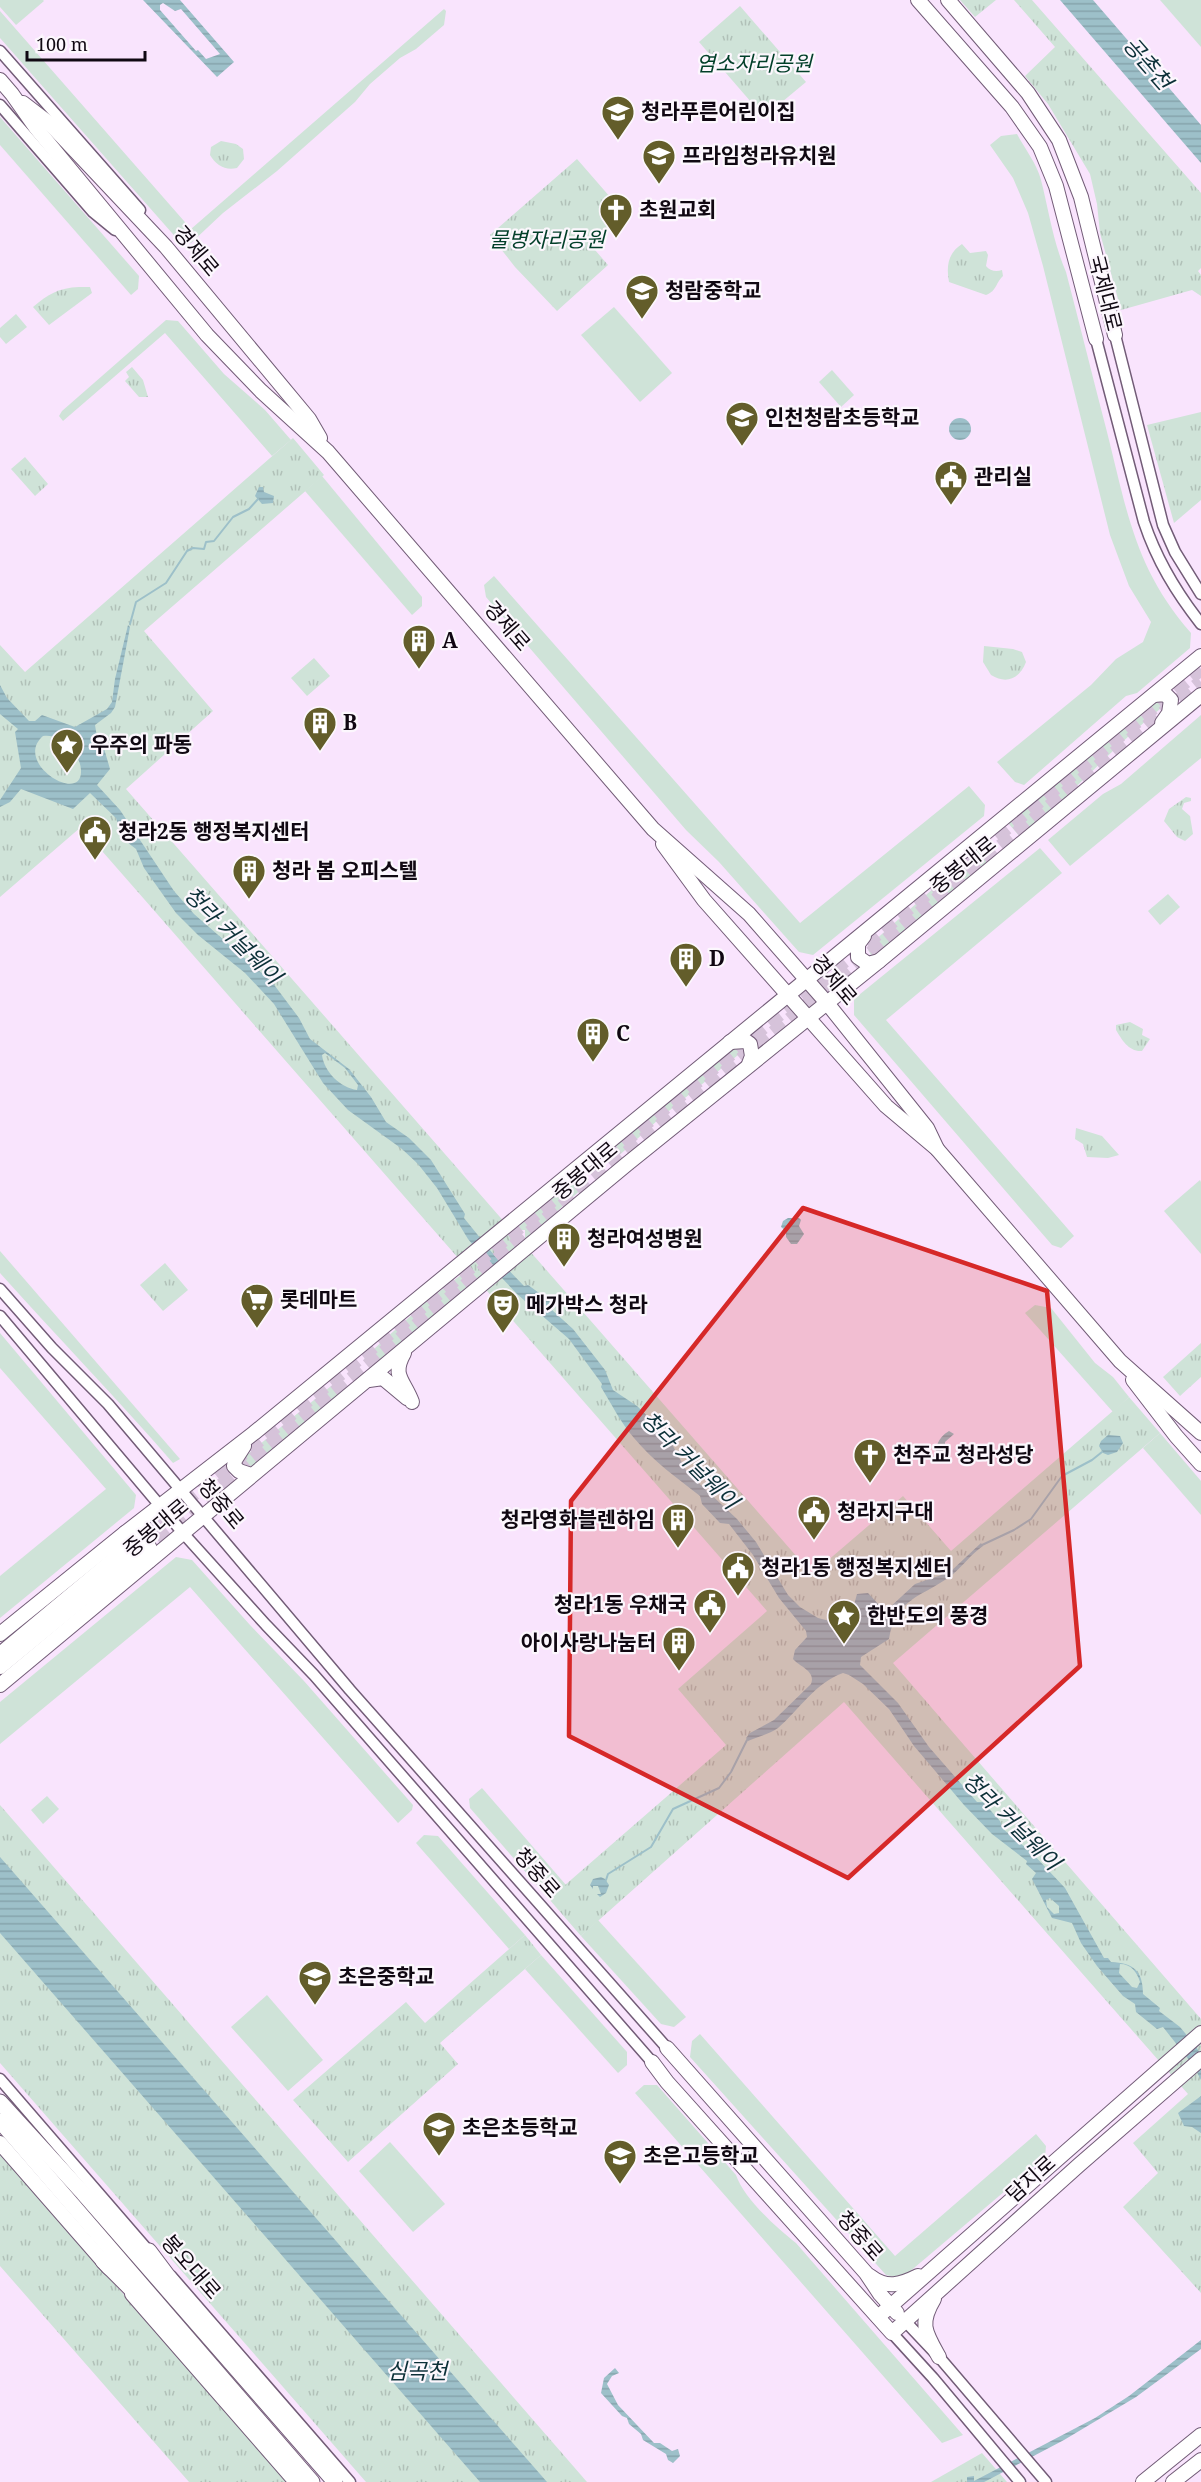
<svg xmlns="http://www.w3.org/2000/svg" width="1201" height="2482" font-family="'Noto Serif','Noto Sans KR',serif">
<defs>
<pattern id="park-tufts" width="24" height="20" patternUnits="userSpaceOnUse" patternTransform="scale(1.5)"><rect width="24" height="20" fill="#cfe3d8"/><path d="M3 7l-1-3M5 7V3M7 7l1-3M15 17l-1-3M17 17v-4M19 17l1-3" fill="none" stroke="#b1c1b8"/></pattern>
<pattern id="water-rules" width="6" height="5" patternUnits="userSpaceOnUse" patternTransform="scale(1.5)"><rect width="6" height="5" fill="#9dc0c9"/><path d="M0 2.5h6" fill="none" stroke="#86a4ac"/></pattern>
</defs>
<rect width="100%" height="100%" fill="#f9e4fd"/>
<g fill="#cfe3d8">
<path d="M0,0H43L44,1L16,25L0,7Z"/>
<path d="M1160,0H1201V47Z"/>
<path d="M444,9L446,11L444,25L416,49L400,58L370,84L355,102L277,171L223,213L191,243L179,241L0,38V11L191,229Z"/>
<path d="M0,117L139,276L138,289L131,295L0,145Z"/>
<path d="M1017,134C1025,149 1037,164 1041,180C1049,211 1053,242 1066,272C1080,325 1093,379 1107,432C1127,511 1135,569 1191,633L1190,648L1137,693L1126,696L1024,785L1015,782L997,762L1091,685L1116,659L1143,642L1151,622L1129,586L1110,535L1043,266L1028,213L1013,178L990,145L1001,136Z"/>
<path d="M614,307L672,373L640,402L581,335Z"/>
<path d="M16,314L27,327L6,344L0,337V328Z"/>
<path d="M166,320L178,321L224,374L265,410L291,440L272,456L165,333L63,421L59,416L62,411Z"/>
<path d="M832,370L854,395L841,407L819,382Z"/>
<path d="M322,476L422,597V606L412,615L305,491Z"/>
<path d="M494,576L800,923L969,786L985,805L984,816L813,955L799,952L719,862L686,830L486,597L484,585Z"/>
<path d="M1157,701L1161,705L1160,709C1111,749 1069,797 1021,838L1008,823Z"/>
<path d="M1201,715V758L1070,866L1048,840L1103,794L1121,784Z"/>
<path d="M979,848L991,862L876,955H871L868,950L873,942Z"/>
<path d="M1040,848L1062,873L886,1020L1074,1236L1061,1248L1052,1245L854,1015V999Z"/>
<path d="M1168,894L1180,907L1160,925L1148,911Z"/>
<path d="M737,1045L743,1046V1051L659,1119L613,1161L605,1152Z"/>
<path d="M575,1176L584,1187L525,1240V1230H515Z"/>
<path d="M1200,1180L1201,1182V1254L1164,1211Z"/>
<path d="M0,1251L180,1459L173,1463C117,1398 57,1337 0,1273Z"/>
<path d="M466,1271V1278L476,1279L373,1368L364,1358L426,1302Z"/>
<path d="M1035,1305L1051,1308L1095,1363L1113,1377L1129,1397L1113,1412L1025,1313Z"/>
<path d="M0,1333L136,1495L134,1508L0,1618V1576L106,1489L0,1368Z"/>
<path d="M336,1382L344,1391L252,1467L244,1464V1458L248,1454Z"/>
<path d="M1160,1433L1201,1481V1515L1143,1448Z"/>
<path d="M176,1557L192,1560L250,1625L304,1681L413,1805L412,1810L398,1823L190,1587L0,1744V1702Z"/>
<path d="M482,1788L566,1885L549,1899L470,1808L469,1799Z"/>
<path d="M47,1796L59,1809L43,1824L31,1810Z"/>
<path d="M424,1835L438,1836L525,1935L509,1949L416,1843Z"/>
<path d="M598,1920L686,2017L674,2027L661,2024L581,1936Z"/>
<path d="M541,1955L627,2052V2065L618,2073L525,1969Z"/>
<path d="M267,1995L323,2060L288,2091L231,2027Z"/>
<path d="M700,2034L895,2256L1036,2134L1046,2146L1045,2157L901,2279L886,2275L690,2057L692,2041Z"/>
<path d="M644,2085H657L736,2175C744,2199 776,2227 796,2243L963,2435L942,2443L635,2093Z"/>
<path d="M390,2142L445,2204L413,2232L359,2171Z"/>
</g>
<g fill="url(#park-tufts)">
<path d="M960,0H996L975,17Z"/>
<path d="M1014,0H1032L1201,193V268L1198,271L1201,275V296L1192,290L1121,310L1100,233L1097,204L1090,174L1048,104L1025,76L1055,47Z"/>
<path d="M740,6L806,82L764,117L699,42Z"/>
<path d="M221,141L236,144L243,149L244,159L237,168C225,171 216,165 210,155L211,147Z"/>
<path d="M577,159L624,213L589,243L608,265L557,311L515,267L490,235Z"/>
<path d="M962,244L970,253L986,251L988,255L986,266C990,271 996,272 1002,270L1003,276C996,282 997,291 986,295L949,282C946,266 948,253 962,244Z"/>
<path d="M79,287H90L92,293L49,325L33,307C48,294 59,288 79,287Z"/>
<path d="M132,367L143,380L148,397H139L125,381L129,377L126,372Z"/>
<path d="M1201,412V500L1174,523L1147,425Z"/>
<path d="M293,438L324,475L144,631L213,711L126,789L812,1574L903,1496L951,1551L1129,1397L1160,1433L893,1663L1201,2019V2293L1123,2207L1158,2173L1133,2143L1188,2094L844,1702L581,1936L549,1899L726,1745L678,1689L767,1611L81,827L0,897V645L25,672Z"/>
<path d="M25,457L48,484L35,496L11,469Z"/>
<path d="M984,646L1013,649L1022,652L1026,662C1020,678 1007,685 991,675L983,662Z"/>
<path d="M314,658L330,676L307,696L291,678Z"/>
<path d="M1186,797L1191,798V801L1184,803L1182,809L1190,816L1193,834L1185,841L1177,837L1164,821L1169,809Z"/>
<path d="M1130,1022L1143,1029L1142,1035L1150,1039L1142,1051C1129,1052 1122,1040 1116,1030V1025Z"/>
<path d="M1076,1128L1102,1136L1119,1155L1108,1158L1087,1157L1083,1144L1075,1139Z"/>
<path d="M165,1263L188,1290L163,1311L140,1285Z"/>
<path d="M1201,1343V1377L1180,1396L1163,1377Z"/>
<path d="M0,1805L587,2482H366L0,2063Z"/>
<path d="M525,1935L541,1955L440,2043L458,2064L348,2162L293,2100L406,2002L425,2023Z"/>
<path d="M0,2154L289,2482H189L0,2266Z"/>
<path d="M982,2453L1007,2482H931Z"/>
</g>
<g fill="url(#water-rules)" fill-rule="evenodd">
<path d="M143,0H180L234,62L217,77ZM163,3L175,11L181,9L220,54L206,59L198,50L196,51L160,10V5Z"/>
<path d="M1060,0H1093L1201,125V163Z"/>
<circle cx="960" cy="429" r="11"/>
<path d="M259,487H263L264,492L274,496L273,503L262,504L255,496Z"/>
<path d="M128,625L130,627L115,707L111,713L95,725L98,743L103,745L110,769L97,785L120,810L174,891L194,914L272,982L299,1018L310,1039L349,1069L371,1097L386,1122L409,1138L431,1160L465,1214L464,1218L494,1255L524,1286L528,1285L549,1300L552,1310L573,1329L591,1352L605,1370L613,1390L637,1406L667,1435L687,1472L737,1519L756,1542L788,1595L800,1607L818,1618L830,1621L841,1619L847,1618L852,1612L857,1594L868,1593L882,1608L888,1609L915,1584L950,1572L981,1543L983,1546C971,1554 963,1566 952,1575C923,1597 896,1597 889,1639L861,1657L860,1665L898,1703L929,1747L977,1802H983L1000,1821L1003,1829L1032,1853L1065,1888L1104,1958H1108L1111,1962C1133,1963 1143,1970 1143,1994L1160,2008L1159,2011L1180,2027L1195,2045L1201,2055V2080L1193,2065L1163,2027L1157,2029L1136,2012L1135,2004L1123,1996L1097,1966L1081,1943L1072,1923L1052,1918L1032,1879L1036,1873L1026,1864L1027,1861L992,1834L964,1805L914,1746L889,1709L863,1684L849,1675L843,1673C815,1683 799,1710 778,1728C770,1734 757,1737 748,1741L746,1738L750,1733L774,1720L811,1684C816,1671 800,1667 793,1659L795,1650L807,1637L806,1631L779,1598L753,1555L729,1524L720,1523L702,1504L700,1496C677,1478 653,1461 634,1438C621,1423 612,1405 601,1387L602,1384L569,1339L517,1294L485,1260L468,1239L437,1188L418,1164L402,1149L348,1110L323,1083L274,1004L245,973L198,935L176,913L144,868L136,849L123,839L116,818L90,793L73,809L21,789L10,802L0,807V800L21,768L15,732L18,729L0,714V685L7,698L29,721H35L42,715L75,727L107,709L112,702L115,679ZM43,736C61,733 80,752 81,770C83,806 12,763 43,736ZM325,1053L345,1068L358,1085L357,1090C341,1088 324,1072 322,1055ZM1050,1898L1059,1906V1913L1054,1914L1047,1907L1046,1900ZM1120,1964C1131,1964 1137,1972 1140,1982L1137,1988L1132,1987L1119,1973Z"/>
<path d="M788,1218H799L801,1220L799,1226L804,1234L797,1244H791L786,1237V1231L781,1227L783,1221Z"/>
<path d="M949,1431L954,1434L945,1442V1448L941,1453V1458L937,1462C934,1449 937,1438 949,1431Z"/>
<path d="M1108,1435L1120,1436L1123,1443L1117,1452L1108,1455L1103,1453L1099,1446L1101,1441Z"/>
<path d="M0,1857L547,2482H480L0,1933Z"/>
<path d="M601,1877L605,1879L609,1885L606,1893L600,1897L597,1894H601L598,1886H593V1889L590,1885L593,1879Z"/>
<path d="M1201,2096V2133L1192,2127L1184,2126L1178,2113Z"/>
<path d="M1201,2340V2349L1136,2397L1064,2440L990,2479L984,2482H967V2477L974,2476V2481L1095,2418L1129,2396Z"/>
<path d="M615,2368L619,2373L612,2376L607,2384L618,2405L654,2443H660L672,2451L678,2449L680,2456L673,2463L668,2460L666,2454L643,2440L641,2434L629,2424L627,2418L622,2416L601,2393L604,2378Z"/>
</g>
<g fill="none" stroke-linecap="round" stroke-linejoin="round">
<g stroke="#9dc0c9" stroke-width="2">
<path d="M130,624L136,602L166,583L187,551L193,548L204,549L206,542L214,541L233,517L249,509L258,499"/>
<path d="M982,1545L1014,1530L1031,1519L1062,1476L1092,1460L1102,1452"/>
<path d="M606,1880L608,1874L651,1847L673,1809L719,1788L731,1772L747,1740"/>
</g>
<g stroke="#d6c3da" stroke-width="14" stroke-dasharray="14 7" stroke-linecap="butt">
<path d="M135,1542L1201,669"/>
<path d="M140,1552L1201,682"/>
</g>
<g stroke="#725c77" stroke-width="13">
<g id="minor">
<path d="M0,51L140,210"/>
<path d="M0,105L93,212L115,230"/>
<path d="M1115,335L1163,525L1175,552L1201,594"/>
<path d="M1096,339L1144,522C1157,561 1176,592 1201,624"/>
<path d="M0,1289L52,1348L108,1404L350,1690L667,2048"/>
<path d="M0,1316L183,1533L266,1625L314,1675L652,2062"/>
<path d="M0,2079L153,2256"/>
<path d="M171,2276L350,2482"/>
<path d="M905,2321L939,2357L1046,2482"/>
<path d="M892,2333L933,2378L1020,2482"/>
</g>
</g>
<g stroke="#725c77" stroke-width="16">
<g id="major">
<path d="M918,0L1012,107L1040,147L1056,186L1096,339"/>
<path d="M948,0L1028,93L1059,140L1081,197L1115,335"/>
<path d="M0,80L12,94L36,128L207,335L261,391L328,452L653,829L749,914L827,1003L927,1128L937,1149"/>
<path d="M23,103L49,123L166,247L309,419L320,438"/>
<path d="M1154,695L1165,694L1171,700L1169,713L1162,723"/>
<path d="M663,844L704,900L886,1106L937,1149L1120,1361L1201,1433"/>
<path d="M864,936L858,944V957L868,964L879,961"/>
<path d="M730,1042L746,1041L750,1044L752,1056L749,1064"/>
<path d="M404,1353C391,1376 404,1380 412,1402"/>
<path d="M369,1380L383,1378L407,1398"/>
<path d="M1133,1380L1176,1436L1201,1464"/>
<path d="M244,1446L235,1460L234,1466L239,1471L251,1475"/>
<path d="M125,1533H134L145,1538L150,1549L149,1561"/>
<path d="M0,1634L125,1533L254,1433L1201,656"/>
<path d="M0,1654L132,1544"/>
<path d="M0,1667L140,1552"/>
<path d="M0,1685L627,1164L879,961L1201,695"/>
<path d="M667,2048L866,2273L880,2294L897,2313"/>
<path d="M652,2062L667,2082L892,2333L1079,2165L1201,2059"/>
<path d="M0,2143L109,2268"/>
<path d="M870,2276C887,2289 900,2285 918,2276"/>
<path d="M132,2294L296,2482"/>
<path d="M934,2299C919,2324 925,2332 939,2357"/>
<path d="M878,2317L1201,2033"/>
<path d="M1143,2482L1201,2435"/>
<path d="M1173,2482L1201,2460"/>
</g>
</g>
<g stroke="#725c77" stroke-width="17">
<g id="highway">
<path d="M0,2102L83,2193L335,2482"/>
<path d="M0,2121L312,2482"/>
<path d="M149,2251L173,2283"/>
<path d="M103,2261L141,2299"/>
</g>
</g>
<use href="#minor" stroke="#fff" stroke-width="10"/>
<use href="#major" stroke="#fff" stroke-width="14"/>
<use href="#highway" stroke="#fff" stroke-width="15"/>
</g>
<path fill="#d62828" fill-opacity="0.2" stroke="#d62828" stroke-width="4.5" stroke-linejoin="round" d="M803,1208L1047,1291L1080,1666L848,1878L569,1736L571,1501Z"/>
<defs>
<g id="school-pin" transform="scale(1.725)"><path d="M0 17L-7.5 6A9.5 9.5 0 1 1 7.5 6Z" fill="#635d2a" stroke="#fcf7fd"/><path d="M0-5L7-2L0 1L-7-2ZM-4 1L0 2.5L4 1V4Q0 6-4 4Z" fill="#fff"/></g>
<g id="church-pin" transform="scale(1.725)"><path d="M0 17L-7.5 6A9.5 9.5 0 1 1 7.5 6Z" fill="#635d2a" stroke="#fcf7fd"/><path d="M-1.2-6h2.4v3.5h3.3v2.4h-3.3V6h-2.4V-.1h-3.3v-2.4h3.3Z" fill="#fff"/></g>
<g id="civic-pin" transform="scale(1.725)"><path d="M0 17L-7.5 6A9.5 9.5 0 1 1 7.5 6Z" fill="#635d2a" stroke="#fcf7fd"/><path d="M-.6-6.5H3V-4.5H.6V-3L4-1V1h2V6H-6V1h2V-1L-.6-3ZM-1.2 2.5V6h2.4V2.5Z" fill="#fff"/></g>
<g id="building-pin" transform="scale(1.725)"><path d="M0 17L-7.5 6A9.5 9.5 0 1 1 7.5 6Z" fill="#635d2a" stroke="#fcf7fd"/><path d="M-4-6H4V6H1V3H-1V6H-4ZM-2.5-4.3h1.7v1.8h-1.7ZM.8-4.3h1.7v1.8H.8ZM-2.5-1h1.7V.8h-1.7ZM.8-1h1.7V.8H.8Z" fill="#fff"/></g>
<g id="sight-pin" transform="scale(1.725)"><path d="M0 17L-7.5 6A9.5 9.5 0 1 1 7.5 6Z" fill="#635d2a" stroke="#fcf7fd"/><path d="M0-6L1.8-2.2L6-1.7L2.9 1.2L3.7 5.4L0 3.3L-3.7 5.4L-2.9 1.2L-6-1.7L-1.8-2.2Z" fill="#fff"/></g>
<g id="supermarket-pin" transform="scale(1.725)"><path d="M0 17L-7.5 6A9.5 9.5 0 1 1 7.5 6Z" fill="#635d2a" stroke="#fcf7fd"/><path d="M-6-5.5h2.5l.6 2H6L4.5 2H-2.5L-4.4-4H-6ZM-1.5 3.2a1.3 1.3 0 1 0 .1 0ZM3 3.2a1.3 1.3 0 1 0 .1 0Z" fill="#fff"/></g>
<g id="theatre-pin" transform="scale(1.725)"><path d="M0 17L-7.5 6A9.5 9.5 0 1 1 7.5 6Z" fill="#635d2a" stroke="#fcf7fd"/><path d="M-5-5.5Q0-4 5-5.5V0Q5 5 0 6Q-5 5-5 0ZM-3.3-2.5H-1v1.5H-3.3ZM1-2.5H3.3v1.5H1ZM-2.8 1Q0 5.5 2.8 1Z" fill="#fff"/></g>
</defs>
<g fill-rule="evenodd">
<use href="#school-pin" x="618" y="112"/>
<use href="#school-pin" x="659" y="156"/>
<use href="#church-pin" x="616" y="210"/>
<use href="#school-pin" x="642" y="291"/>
<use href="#school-pin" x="742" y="418"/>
<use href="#civic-pin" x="951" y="477"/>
<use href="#building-pin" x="419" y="641"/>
<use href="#building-pin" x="320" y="723"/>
<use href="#sight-pin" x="67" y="745"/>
<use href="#civic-pin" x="95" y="832"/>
<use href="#building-pin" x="249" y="871"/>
<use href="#building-pin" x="686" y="959"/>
<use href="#building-pin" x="593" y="1034"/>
<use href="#building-pin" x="564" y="1239"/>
<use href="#supermarket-pin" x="257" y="1300"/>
<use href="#theatre-pin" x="503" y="1305"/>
<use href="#church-pin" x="870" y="1455"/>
<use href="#civic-pin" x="814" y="1512"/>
<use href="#building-pin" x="678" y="1520"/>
<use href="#civic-pin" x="738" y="1568"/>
<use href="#civic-pin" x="710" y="1605"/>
<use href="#sight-pin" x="844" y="1616"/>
<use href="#building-pin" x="679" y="1643"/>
<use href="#school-pin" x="315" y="1977"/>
<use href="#school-pin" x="439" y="2128"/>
<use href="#school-pin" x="620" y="2156"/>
</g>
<g text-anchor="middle" stroke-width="4.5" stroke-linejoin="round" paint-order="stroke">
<g font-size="21" font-style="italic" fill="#023f29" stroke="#fcf7fd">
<text x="754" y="71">염소자리공원</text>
<text x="547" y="247">물병자리공원</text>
</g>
<g font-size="21" font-weight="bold" fill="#100812" stroke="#fcf7fd" text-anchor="start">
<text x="641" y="119">청라푸른어린이집</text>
<text x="682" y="163">프라임청라유치원</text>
<text x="639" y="217">초원교회</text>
<text x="665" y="298">청람중학교</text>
<text x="765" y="425">인천청람초등학교</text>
<text x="974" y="484">관리실</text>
<text x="442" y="648">A</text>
<text x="343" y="730">B</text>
<text x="90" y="752">우주의 파동</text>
<text x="118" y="839">청라2동 행정복지센터</text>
<text x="272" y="878">청라 봄 오피스텔</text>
<text x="709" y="966">D</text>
<text x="616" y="1041">C</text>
<text x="587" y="1246">청라여성병원</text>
<text x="280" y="1307">롯데마트</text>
<text x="526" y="1312">메가박스 청라</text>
<text x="893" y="1462">천주교 청라성당</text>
<text x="837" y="1519">청라지구대</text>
<text x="655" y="1527" text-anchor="end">청라영화블렌하임</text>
<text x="761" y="1575">청라1동 행정복지센터</text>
<text x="687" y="1612" text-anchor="end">청라1동 우채국</text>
<text x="867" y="1623">한반도의 풍경</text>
<text x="656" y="1650" text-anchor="end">아이사랑나눔터</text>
<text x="338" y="1984">초은중학교</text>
<text x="462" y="2135">초은초등학교</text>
<text x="643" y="2163">초은고등학교</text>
</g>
<g font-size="21" fill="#100812" stroke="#fcf7fd">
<text transform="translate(196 251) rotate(50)" y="7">경제로</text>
<text transform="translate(1105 293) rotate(76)" y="7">국제대로</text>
<text transform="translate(507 626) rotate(49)" y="7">경제로</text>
<text transform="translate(963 865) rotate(-39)" y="7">중봉대로</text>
<text transform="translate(834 980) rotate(50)" y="7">경제로</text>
<text transform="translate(585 1171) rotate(-40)" y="7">중봉대로</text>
<text transform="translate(221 1504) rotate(50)" y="7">청중로</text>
<text transform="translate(156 1528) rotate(-40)" y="7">중봉대로</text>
<text transform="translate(537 1873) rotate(49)" y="7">청중로</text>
<text transform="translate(1031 2179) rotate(-42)" y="7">담지로</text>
<text transform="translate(860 2236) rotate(49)" y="7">청중로</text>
<text transform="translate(191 2267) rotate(49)" y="7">봉오대로</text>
</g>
<g font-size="22" font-style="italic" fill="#0c3038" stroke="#fcf7fd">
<text transform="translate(1148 63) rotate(49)" y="8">공촌천</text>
<text transform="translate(233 935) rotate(45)" y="8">청라 커널웨이</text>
<text transform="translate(690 1460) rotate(45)" y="8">청라 커널웨이</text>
<text transform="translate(1012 1821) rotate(45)" y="8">청라 커널웨이</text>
<text x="417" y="2379">심곡천</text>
</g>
</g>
<path d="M27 51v9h118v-9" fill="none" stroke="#100812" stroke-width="3"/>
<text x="36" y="51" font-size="18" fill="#100812" stroke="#fcf7fd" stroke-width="4.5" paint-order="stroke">100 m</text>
</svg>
